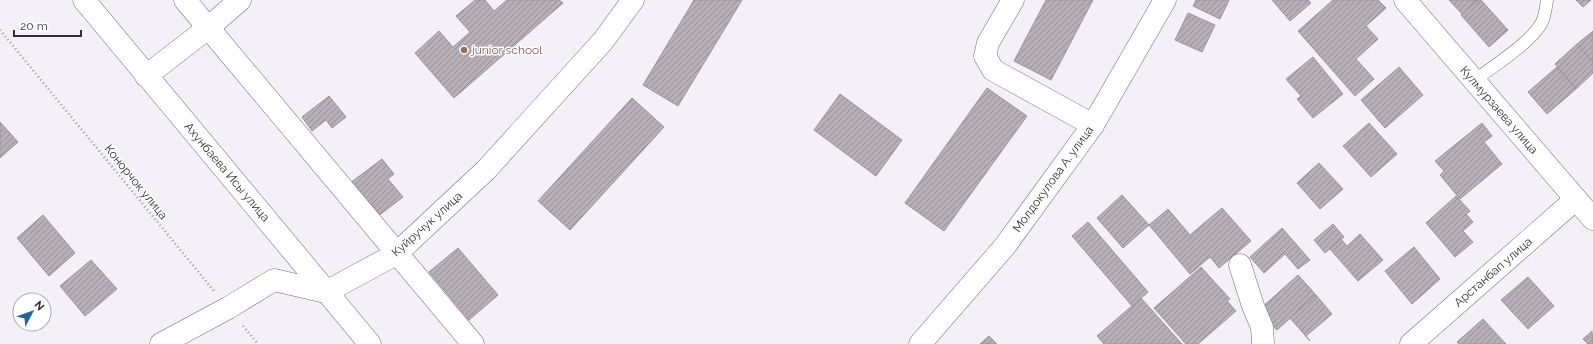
<svg xmlns="http://www.w3.org/2000/svg" width="1593" height="344" font-family="Raleway,sans-serif">
<defs>
<pattern id="building-hatch" width="6" height="6" patternUnits="userSpaceOnUse"><rect width="6" height="6" fill="#b6b0b6"/><path d="M-1 1l2-2M0 6l6-6M5 7l2-2" fill="none" stroke="#959095"/></pattern>
</defs>
<rect width="100%" height="100%" fill="#f4f0f7"/>
<g fill="url(#building-hatch)" stroke="#9c969c">
<path d="M475,0H485L494,11L507,0H559L563,3L454,98L415,53L439,31L453,47L470,32L456,16Z"/>
<path d="M694,0H742L678,106L643,85Z"/>
<path d="M1046,0H1093L1051,80L1014,61Z"/>
<path d="M1196,0H1229L1220,19L1193,6Z"/>
<path d="M1272,0H1308L1311,3L1290,21Z"/>
<path d="M1333,0H1378L1386,8L1366,26L1378,39L1356,59L1374,79L1355,96L1298,31Z"/>
<path d="M1449,0H1478L1462,14Z"/>
<path d="M1478,0H1481L1508,30L1489,47L1461,15Z"/>
<path d="M1576,0H1591L1583,7Z"/>
<path d="M1188,13L1215,25L1202,52L1175,40Z"/>
<path d="M1593,31V62L1577,44Z"/>
<path d="M1577,44L1593,62V73L1576,89L1555,64Z"/>
<path d="M1313,57L1343,94L1313,118L1297,99L1301,96L1286,79Z"/>
<path d="M1399,67L1423,95L1385,128L1361,100Z"/>
<path d="M1557,67L1576,89L1547,114L1528,92Z"/>
<path d="M987,88L1027,116L944,231L905,203Z"/>
<path d="M840,94L902,140L876,176L814,130Z"/>
<path d="M329,96L346,117L332,128L326,120L312,131L302,117Z"/>
<path d="M632,98L664,127L570,230L538,201Z"/>
<path d="M0,122L18,142L0,158Z"/>
<path d="M1369,123L1397,154L1371,177L1343,146Z"/>
<path d="M1482,123L1492,136L1484,142L1502,164L1460,199L1440,175L1444,171L1435,161Z"/>
<path d="M382,159L394,174L388,179L403,197L377,217L350,183Z"/>
<path d="M1319,163L1343,189L1320,209L1297,183Z"/>
<path d="M1122,195L1149,225L1123,248L1097,218Z"/>
<path d="M1456,196L1470,211L1466,214L1473,222L1463,231L1473,242L1455,257L1426,223Z"/>
<path d="M1222,208L1251,241L1219,268L1210,257L1190,274L1149,225L1168,209L1190,235Z"/>
<path d="M43,215L75,253L49,276L17,238Z"/>
<path d="M1088,222L1148,292L1132,306L1072,236Z"/>
<path d="M1333,224L1344,237L1325,253L1314,240Z"/>
<path d="M1282,228L1310,260L1298,269L1285,254L1264,273L1250,257Z"/>
<path d="M1360,234L1383,260L1358,281L1330,249L1341,239L1347,246Z"/>
<path d="M1414,247L1440,279L1412,304L1385,271Z"/>
<path d="M458,248L498,295L469,320L429,272Z"/>
<path d="M91,260L117,289L85,316L60,286Z"/>
<path d="M1201,267L1230,299L1227,301L1236,311L1198,344H1186L1154,308Z"/>
<path d="M1298,275L1316,295L1277,330L1259,310Z"/>
<path d="M1528,277L1554,306L1528,329L1501,300Z"/>
<path d="M1316,295L1332,314L1306,336L1310,341L1290,318Z"/>
<path d="M1141,298L1182,344H1104L1097,336Z"/>
<path d="M1483,319L1506,344H1459L1457,342Z"/>
<path d="M1592,331L1593,344H1588L1583,339Z"/>
<path d="M989,336L997,344H980Z"/>
</g>
<g fill="none" stroke-linecap="round" stroke-linejoin="round">
<g stroke="#706c73" stroke-width="13">
<path id="service" d="M1474,81C1493,66 1528,45 1541,24C1545,17 1546,8 1547,0"/>
</g>
<g stroke="#706c73" stroke-width="23">
<g id="minor">
<path d="M185,0L473,344"/>
<path d="M1013,0L988,43L985,56L993,70L1093,125"/>
<path d="M1405,0L1593,219"/>
<path d="M146,76L208,28L240,0"/>
<path d="M1240,265L1253,306L1262,327L1263,344"/>
<path d="M161,344L228,308L274,280L326,292L396,254L486,170L603,41L633,0"/>
<path d="M1411,344L1576,199"/>
</g>
</g>
<g stroke="#706c73" stroke-width="23">
<path id="tertiary" d="M920,344L1005,246L1093,125L1165,0"/>
</g>
<g stroke="#706c73" stroke-width="23">
<path id="secondary" d="M84,0L370,344"/>
</g>
<g stroke="#98959a" stroke-width="2.5" stroke-dasharray="1 3" stroke-linecap="butt">
<path d="M0,30L214,291"/>
<path d="M243,326L258,344"/>
</g>
<use href="#service" stroke="#fff" stroke-width="12"/>
<use href="#minor" stroke="#fff" stroke-width="22"/>
<use href="#tertiary" stroke="#fff" stroke-width="22"/>
<use href="#secondary" stroke="#fff" stroke-width="22"/>
</g>
<circle fill="#8d6e63" stroke="#fff" stroke-width="1.5" cx="464" cy="50" r="4"/>
<g text-anchor="middle" stroke-width="3" stroke-linejoin="round" paint-order="stroke">
<g font-size="12" fill="#785e54" stroke="#fff" text-anchor="start">
<text x="472" y="54">junior school</text>
</g>
<g font-size="12" fill="#312f32" stroke="#fff">
<text transform="translate(1499 110) rotate(49)" y="4">Кулмурзаева улица</text>
<text transform="translate(227 172) rotate(50)" y="4">Ахунбаева Исы улица</text>
<text transform="translate(1053 179) rotate(-54)" y="4">Молдокулова А. улица</text>
<text transform="translate(136 182) rotate(51)" y="4">Конорчок улица</text>
<text transform="translate(427 224) rotate(-42)" y="4">Куйручук улица</text>
<text transform="translate(1493 272) rotate(-41)" y="4">Арстанбап улица</text>
</g>
</g>
<g transform="translate(32 312) rotate(49)"><circle r="19" fill="#ffffff" stroke="#adacad"/>
<path d="M0-3L7 15L0 10L-7 15Z" fill="#25659b"/>
<text y="-6" font-size="11" font-weight="bold" text-anchor="middle" fill="#312f32">N</text>
</g>
<path d="M14 30v6h67v-6" fill="none" stroke="#312f32" stroke-width="2"/>
<text x="20" y="30" font-size="12" fill="#312f32" stroke="#ffffff" stroke-width="3" paint-order="stroke">20 m</text>
</svg>
